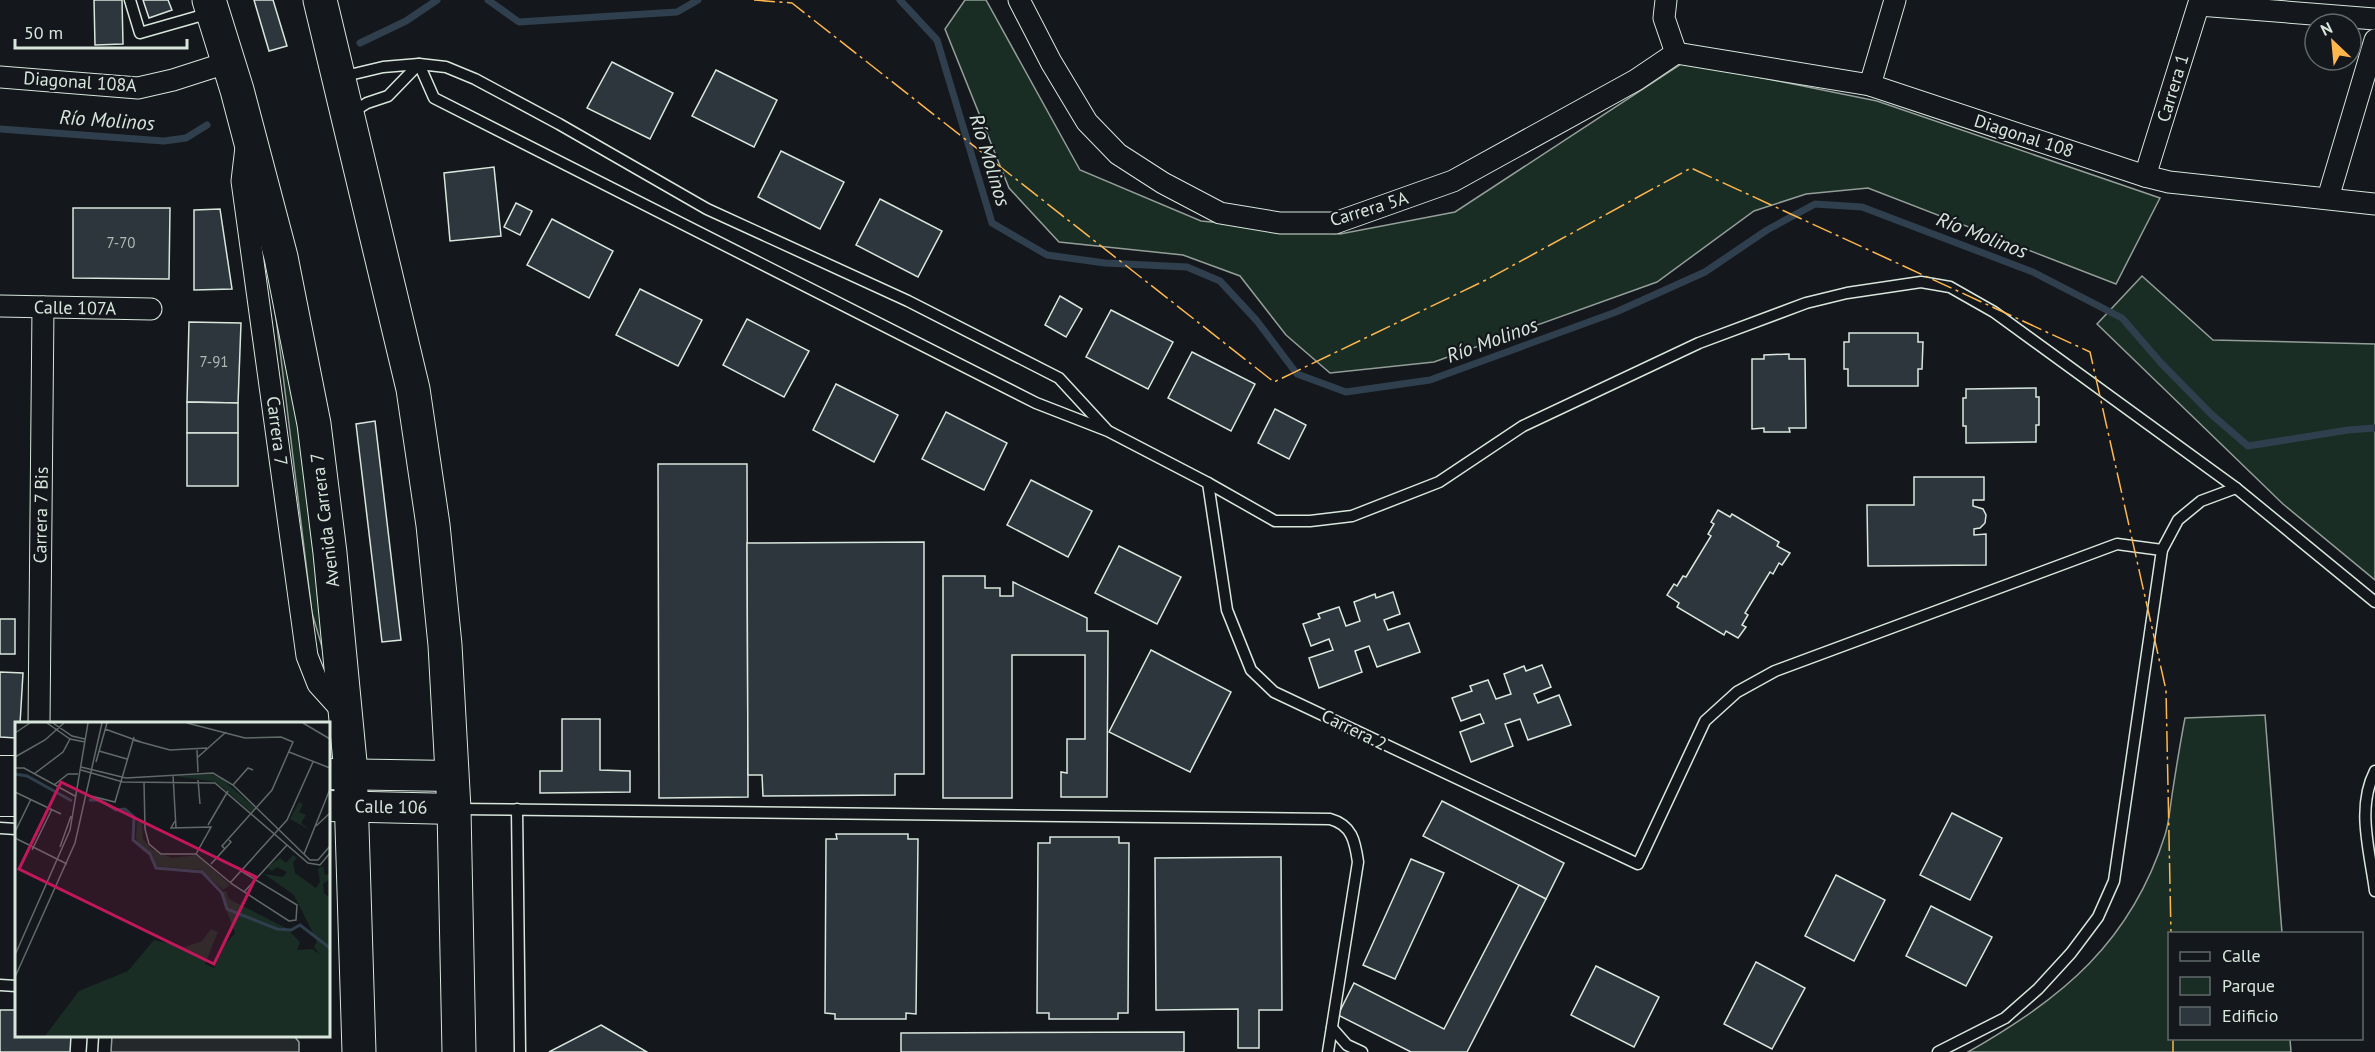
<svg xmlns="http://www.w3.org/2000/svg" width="2375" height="1052" font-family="'PT Sans',sans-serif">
<rect width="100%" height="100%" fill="#14181c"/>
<g fill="#1a2d24" stroke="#939e99" stroke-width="1.5">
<path d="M965,0H986L1080,170L1201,221L1340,234L1455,212L1684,62L1877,101L2160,198L2116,284L1868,188L1806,194L1754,211L1657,282L1434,362L1330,373L1286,335L1240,276L1183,255L1059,242L1009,188L945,29Z"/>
<path d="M269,260L296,387L328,667L312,613Z"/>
<path d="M2142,276L2213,340L2375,344V580L2283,504L2097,324Z"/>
<path d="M2265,715L2282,933L2170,934V1038L2290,1039L2291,1052H1968C2062,999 2131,942 2165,835C2169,823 2170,808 2172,795C2176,769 2180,744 2185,718Z"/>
</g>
<path fill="#24282b" stroke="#939e99" stroke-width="1.5" d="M112,1036H294L299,1042V1052H111Z"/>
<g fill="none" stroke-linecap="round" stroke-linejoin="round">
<g stroke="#2f3f4d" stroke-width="7">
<path d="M488,0L519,22L677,12L698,0"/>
<path d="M900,0L937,40L992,223L1047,255L1105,263L1187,267L1220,281L1257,321L1297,374L1346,392L1430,380L1616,312L1705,272L1767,230L1815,204L1862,207L2033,272L2122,318L2161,363L2211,414L2248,446L2348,430L2375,428"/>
<path d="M360,43L406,21L437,0"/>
<path d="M0,129L164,141L186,138L207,125"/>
</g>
</g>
<g fill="#2c363c" stroke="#d8e6dc" stroke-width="1.5">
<path d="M94,0H122L123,44L95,45Z"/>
<path d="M143,0H168L172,10L149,18Z"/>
<path d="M254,0H273L287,46L269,51Z"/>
<path d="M612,62L673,93L650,139L587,108Z"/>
<path d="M716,70L777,100L754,147L692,116Z"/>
<path d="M781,151L844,182L820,229L758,197Z"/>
<path d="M494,167L501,236L450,241L444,173Z"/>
<path d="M880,199L942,231L918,277L856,245Z"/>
<path d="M516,203L532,211L520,235L504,227Z"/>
<path d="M73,208H170L169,279L73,278Z"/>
<path d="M220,209L232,289L194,290V210Z"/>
<path d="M552,219L613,251L589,298L527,265Z"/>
<path d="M640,289L702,320L678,366L616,335Z"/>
<path d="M1060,296L1082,309L1066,337L1045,325Z"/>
<path d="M1111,310L1173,342L1148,389L1086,357Z"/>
<path d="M747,319L809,351L784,397L723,365Z"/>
<path d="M189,322L241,323L238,403L187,402Z"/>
<path d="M1849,333H1918V342H1923L1922,369H1918V386H1848V369H1844V342H1849Z"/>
<path d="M1192,352L1255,384L1231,431L1168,398Z"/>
<path d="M1789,354V359H1805L1806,428H1789L1790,432H1764V428L1752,429V359H1764V355Z"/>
<path d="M836,384L898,415L874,462L813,430Z"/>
<path d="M2036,388V397H2039V425H2036V442L1966,443V426H1963V398H1966V389Z"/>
<path d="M187,402L238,403V433H187Z"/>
<path d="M1275,409L1306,425L1289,459L1258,443Z"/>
<path d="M946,412L1007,443L984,490L922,459Z"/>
<path d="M375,421L401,640L382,642L356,424Z"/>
<rect x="187" y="433" width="51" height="53"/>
<path d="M658,464H747L748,797L659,798Z"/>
<path d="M1914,477H1984V500H1973V506L1983,509L1986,515L1985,523L1980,528L1974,529V535L1986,534V565L1868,566L1867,505H1914Z"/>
<path d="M1031,480L1092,511L1068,557L1007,525Z"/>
<path d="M1718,510L1730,517L1732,514L1779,542L1777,546L1790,553L1782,565L1779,563L1773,574L1770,572L1745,613L1748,615L1742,625L1746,627L1738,638L1726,631L1724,635L1677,607L1679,603L1667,595L1674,584L1677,586L1683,576L1686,577L1711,536L1708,534L1714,524L1711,522Z"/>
<path d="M924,542V774H895V795L763,796L762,775H748L747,543Z"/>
<path d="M1119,546L1181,577L1157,624L1095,593Z"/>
<path d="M943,576H985V588H1000V596H1013V582L1087,618V631H1108L1107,797H1061V772L1067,773V739H1085V655H1012V798H943Z"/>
<path d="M1393,592L1400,614L1384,620L1388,630L1409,623L1420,652L1377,667L1369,646L1355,651L1362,672L1319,688L1309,658L1333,650L1329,639L1311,646L1303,624L1320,618L1318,614L1339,607L1346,626L1360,621L1354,602L1375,594L1376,598Z"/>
<rect x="0" y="619" width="15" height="35"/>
<path d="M1151,650L1231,692L1190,772L1109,732Z"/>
<path d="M1542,665L1551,687L1534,694L1538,703L1559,695L1571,725L1528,740L1520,719L1505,724L1513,746L1471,762L1460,732L1484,723L1480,714L1461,721L1452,698L1472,691L1470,686L1488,680L1496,699L1511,694L1504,674L1524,666L1526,671Z"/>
<path d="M0,672L23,673L20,724H16V738L0,737Z"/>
<path d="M562,719H600V770L630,771V792L540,793V771H562Z"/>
<path d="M1442,801L1564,863L1546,899L1423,836Z"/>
<path d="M1952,813L2002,838L1970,900L1920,875Z"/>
<path d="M836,834H908V839H918L916,1014L906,1013V1019H835V1014L825,1013L826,839H837Z"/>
<path d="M1050,837H1119V843H1129L1128,1013H1118V1019H1049V1013H1037L1038,843H1050Z"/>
<path d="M1281,857L1282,1010H1259V1048H1238V1009L1156,1010L1155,858Z"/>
<path d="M1411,859L1444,873L1395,979L1363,965Z"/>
<path d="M1836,875L1885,900L1854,961L1805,936Z"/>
<path d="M1519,885L1546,899L1467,1052H1411L1338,1015L1354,983L1444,1029Z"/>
<path d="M1931,906L1992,937L1966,986L1906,956Z"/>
<path d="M1756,962L1805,988L1772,1049L1724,1024Z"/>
<path d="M1596,966L1659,997L1634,1047L1571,1015Z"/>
<path d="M0,1010H16V1036H71L70,1052H0Z"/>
<path d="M601,1025L647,1052H549Z"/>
<path d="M1184,1032V1052H901V1033Z"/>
</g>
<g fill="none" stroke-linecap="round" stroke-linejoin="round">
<g stroke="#d8e6dc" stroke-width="13">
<g id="lane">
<path d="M130,0L140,33L210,13"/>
<path d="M341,77L383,67L419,64L446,67L475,79L559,124L707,209L908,301L1059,378L1106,429"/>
<path d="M351,113L367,103L388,96L419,64L434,98L1036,403L1108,431L1208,483L1275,521H1310L1352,516L1439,482L1523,426L1699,343L1806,303L1847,293L1921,282L1950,287L1994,312L2236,488L2375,602"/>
<path d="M1208,483L1227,610L1251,670L1274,692L1638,864L1705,721L1737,692L1775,671L2117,544L2162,550"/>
<path d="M2375,771C2356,808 2370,852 2375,891"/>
<path d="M457,809L1330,819C1352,825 1355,841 1358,862L1328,1052"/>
<path d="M517,809L520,1052"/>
<path d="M0,828L16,829"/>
<path d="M0,985L16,986"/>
<path d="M1332,1028L1347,1045L1362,1052"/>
<path d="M92,1052L93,1036"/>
<path d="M1938,1052L2005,1018L2038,989L2071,953L2098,917L2114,881L2162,550L2178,520L2201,501L2236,488"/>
</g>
</g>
<g stroke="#d8e6dc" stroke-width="23">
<g id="street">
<path d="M1019,0L1051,62L1087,122L1118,154L1163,183L1220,213L1280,223H1335L1453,181L1636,80L1676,53"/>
<path d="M1666,0L1664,18L1676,53"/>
<path d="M2199,5L2375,19"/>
<path d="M1676,53L1870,85L2145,176L2169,182L2375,204"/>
<path d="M0,77L138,88L173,80L229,62"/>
<path d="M1870,85L1895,0"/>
<path d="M246,147L242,181L307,656L318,684L346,715"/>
<path d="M2145,176L2200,0"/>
<path d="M2328,198L2375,40"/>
<path d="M0,306L151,309"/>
<path d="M39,724L43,307"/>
</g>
</g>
<g stroke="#d8e6dc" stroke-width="32">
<g id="secondary">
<path d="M0,771H16"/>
<path d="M328,774L452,776"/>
<path d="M0,801H16"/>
<path d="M328,806L454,809"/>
</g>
</g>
<g stroke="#d8e6dc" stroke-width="35">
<g id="primary">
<path d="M209,0L237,90L281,257L314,424L330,553L350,762L359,1052"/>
<path d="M320,0L413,389L433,525L445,645L454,809L459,1052"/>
</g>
</g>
<use href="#lane" stroke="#14181c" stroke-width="10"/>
<use href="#street" stroke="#14181c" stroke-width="21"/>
<use href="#secondary" stroke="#14181c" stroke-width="30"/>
<use href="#primary" stroke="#14181c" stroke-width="33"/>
<g stroke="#ffb74d" stroke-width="1.5" stroke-dasharray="21 4.5 3 4.5" stroke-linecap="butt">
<path d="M754,0L792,3L1274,382L1488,279L1691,168L2090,352L2166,690L2171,934"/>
<path d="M2173,1038V1052"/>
</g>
</g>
<g text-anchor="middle" stroke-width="4.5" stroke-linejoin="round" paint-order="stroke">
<g font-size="15" fill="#adbab4">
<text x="121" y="248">7-70</text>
<text x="214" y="367">7-91</text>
</g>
<g font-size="18" fill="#d8e6dc" stroke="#14181c">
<text transform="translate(80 82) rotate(4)" y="6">Diagonal 108A</text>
<text transform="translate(2173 88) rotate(-73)" y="6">Carrera 1</text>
<text transform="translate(2024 136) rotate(18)" y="6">Diagonal 108</text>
<text transform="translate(1369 209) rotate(-17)" y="6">Carrera 5A</text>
<text transform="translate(75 308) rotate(1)" y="6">Calle 107A</text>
<text transform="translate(277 431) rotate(83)" y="6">Carrera 7</text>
<text transform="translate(41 515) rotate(-89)" y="6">Carrera 7 Bis</text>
<text transform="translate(325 520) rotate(-97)" y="6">Avenida Carrera 7</text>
<text transform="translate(1354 730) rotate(26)" y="6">Carrera 2</text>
<text transform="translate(391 807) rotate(1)" y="6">Calle 106</text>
</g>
<g font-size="20" font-style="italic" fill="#d8e6dc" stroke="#14181c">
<text transform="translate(107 120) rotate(4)" y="7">Río Molinos</text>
<text transform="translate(990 160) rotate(73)" y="7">Río Molinos</text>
<text transform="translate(1982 235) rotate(21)" y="7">Río Molinos</text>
<text transform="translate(1492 340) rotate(-20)" y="7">Río Molinos</text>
</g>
</g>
<g transform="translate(15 722)">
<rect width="315" height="315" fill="#14181c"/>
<path d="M196,52L207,57L240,86L236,90L201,60L160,54ZM284,80L288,82L284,90L291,93L286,101L295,108L275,97ZM127,98L128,117L136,127L157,136L182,133L215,163L208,168L186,148L140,144L137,132L123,123L121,116L122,100ZM278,133L282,136L278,140L280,151L301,166L305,160L303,147L308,144L310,153L315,152V157L308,162L309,171L315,176V314H30L64,269L113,249L139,218L170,225L187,219L196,207L203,210L190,242L199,246L211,221L220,211L205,171L211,169L214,177L271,206L285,220L282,228L297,227L305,232L299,225L302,219L279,173L249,152L268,155L272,150L262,145L257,149L252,145L265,136L271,141Z" fill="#1a2d24"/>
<path fill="none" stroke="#2f3f4d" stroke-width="3" d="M0,52L12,54L57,79M74,78H85L101,88L110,87L119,95L118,118L135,132L141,146L187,150L207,171L212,187L262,207L276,208L285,203L315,226"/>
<path fill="none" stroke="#626a69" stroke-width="1.5" d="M32,1L55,17L70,20M38,1L57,14L70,17M172,1L230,16L266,15L278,20L257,68L207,124L210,127M288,1L315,17M90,7L126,20M0,11L15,1M118,18L155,28L192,26M182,28L183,50M84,29L112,37M274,30L315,46M0,35L30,18L49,1M183,35L211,10M81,40L92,1M66,45L111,56L198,51L218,63L295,138H303L315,124M0,46H9L60,74M66,48L108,60L200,61L293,141L305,143L315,131M19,52L48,30L55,17M158,53L161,106M183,58L185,82M129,60L130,107L134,122L146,132H181M39,63L53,52H63M218,63L233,46L238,48M0,70L46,92M72,73L100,80L119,15M160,99L156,106L196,105L181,132M193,103L213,69M301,104L315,91M0,110L16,77M0,116L52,142M45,125L56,94M17,128L37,87M181,132L217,162L274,199L281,198L282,183L226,149M289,132L315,67M196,142L216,120L214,118M215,161L272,98L298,40M229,170L272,123M0,233L55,108L73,1M0,255L60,121L87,1"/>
<path fill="#c2185b" fill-opacity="0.15" stroke="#c2185b" stroke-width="3" d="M46,60L241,155L199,242L4,147Z"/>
<rect width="315" height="315" fill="none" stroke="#d8e6dc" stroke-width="3"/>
</g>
<rect x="2168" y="932" width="195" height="108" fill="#14181c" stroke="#626a69" stroke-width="1.5"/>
<rect x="2180" y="952" width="30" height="9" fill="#14181c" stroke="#626a69" stroke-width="1.5"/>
<text x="2222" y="962" font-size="18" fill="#d8e6dc">Calle</text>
<rect x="2180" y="977" width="30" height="18" fill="#1a2d24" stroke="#626a69" stroke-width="1.5"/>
<text x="2222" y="992" font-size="18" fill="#d8e6dc">Parque</text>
<rect x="2180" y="1007" width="30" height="18" fill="#2c363c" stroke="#626a69" stroke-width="1.5"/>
<text x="2222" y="1022" font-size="18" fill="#d8e6dc">Edificio</text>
<g transform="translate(2333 42) rotate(334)"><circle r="28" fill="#14181c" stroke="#626a69" stroke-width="1.5"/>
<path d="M0-4.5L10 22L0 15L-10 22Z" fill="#ffb74d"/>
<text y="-9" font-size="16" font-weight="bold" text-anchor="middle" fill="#d8e6dc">N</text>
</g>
<path d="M15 39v9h172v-9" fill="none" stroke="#d8e6dc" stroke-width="3"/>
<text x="24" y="39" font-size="18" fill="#d8e6dc" stroke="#14181c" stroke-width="4.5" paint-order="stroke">50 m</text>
</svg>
